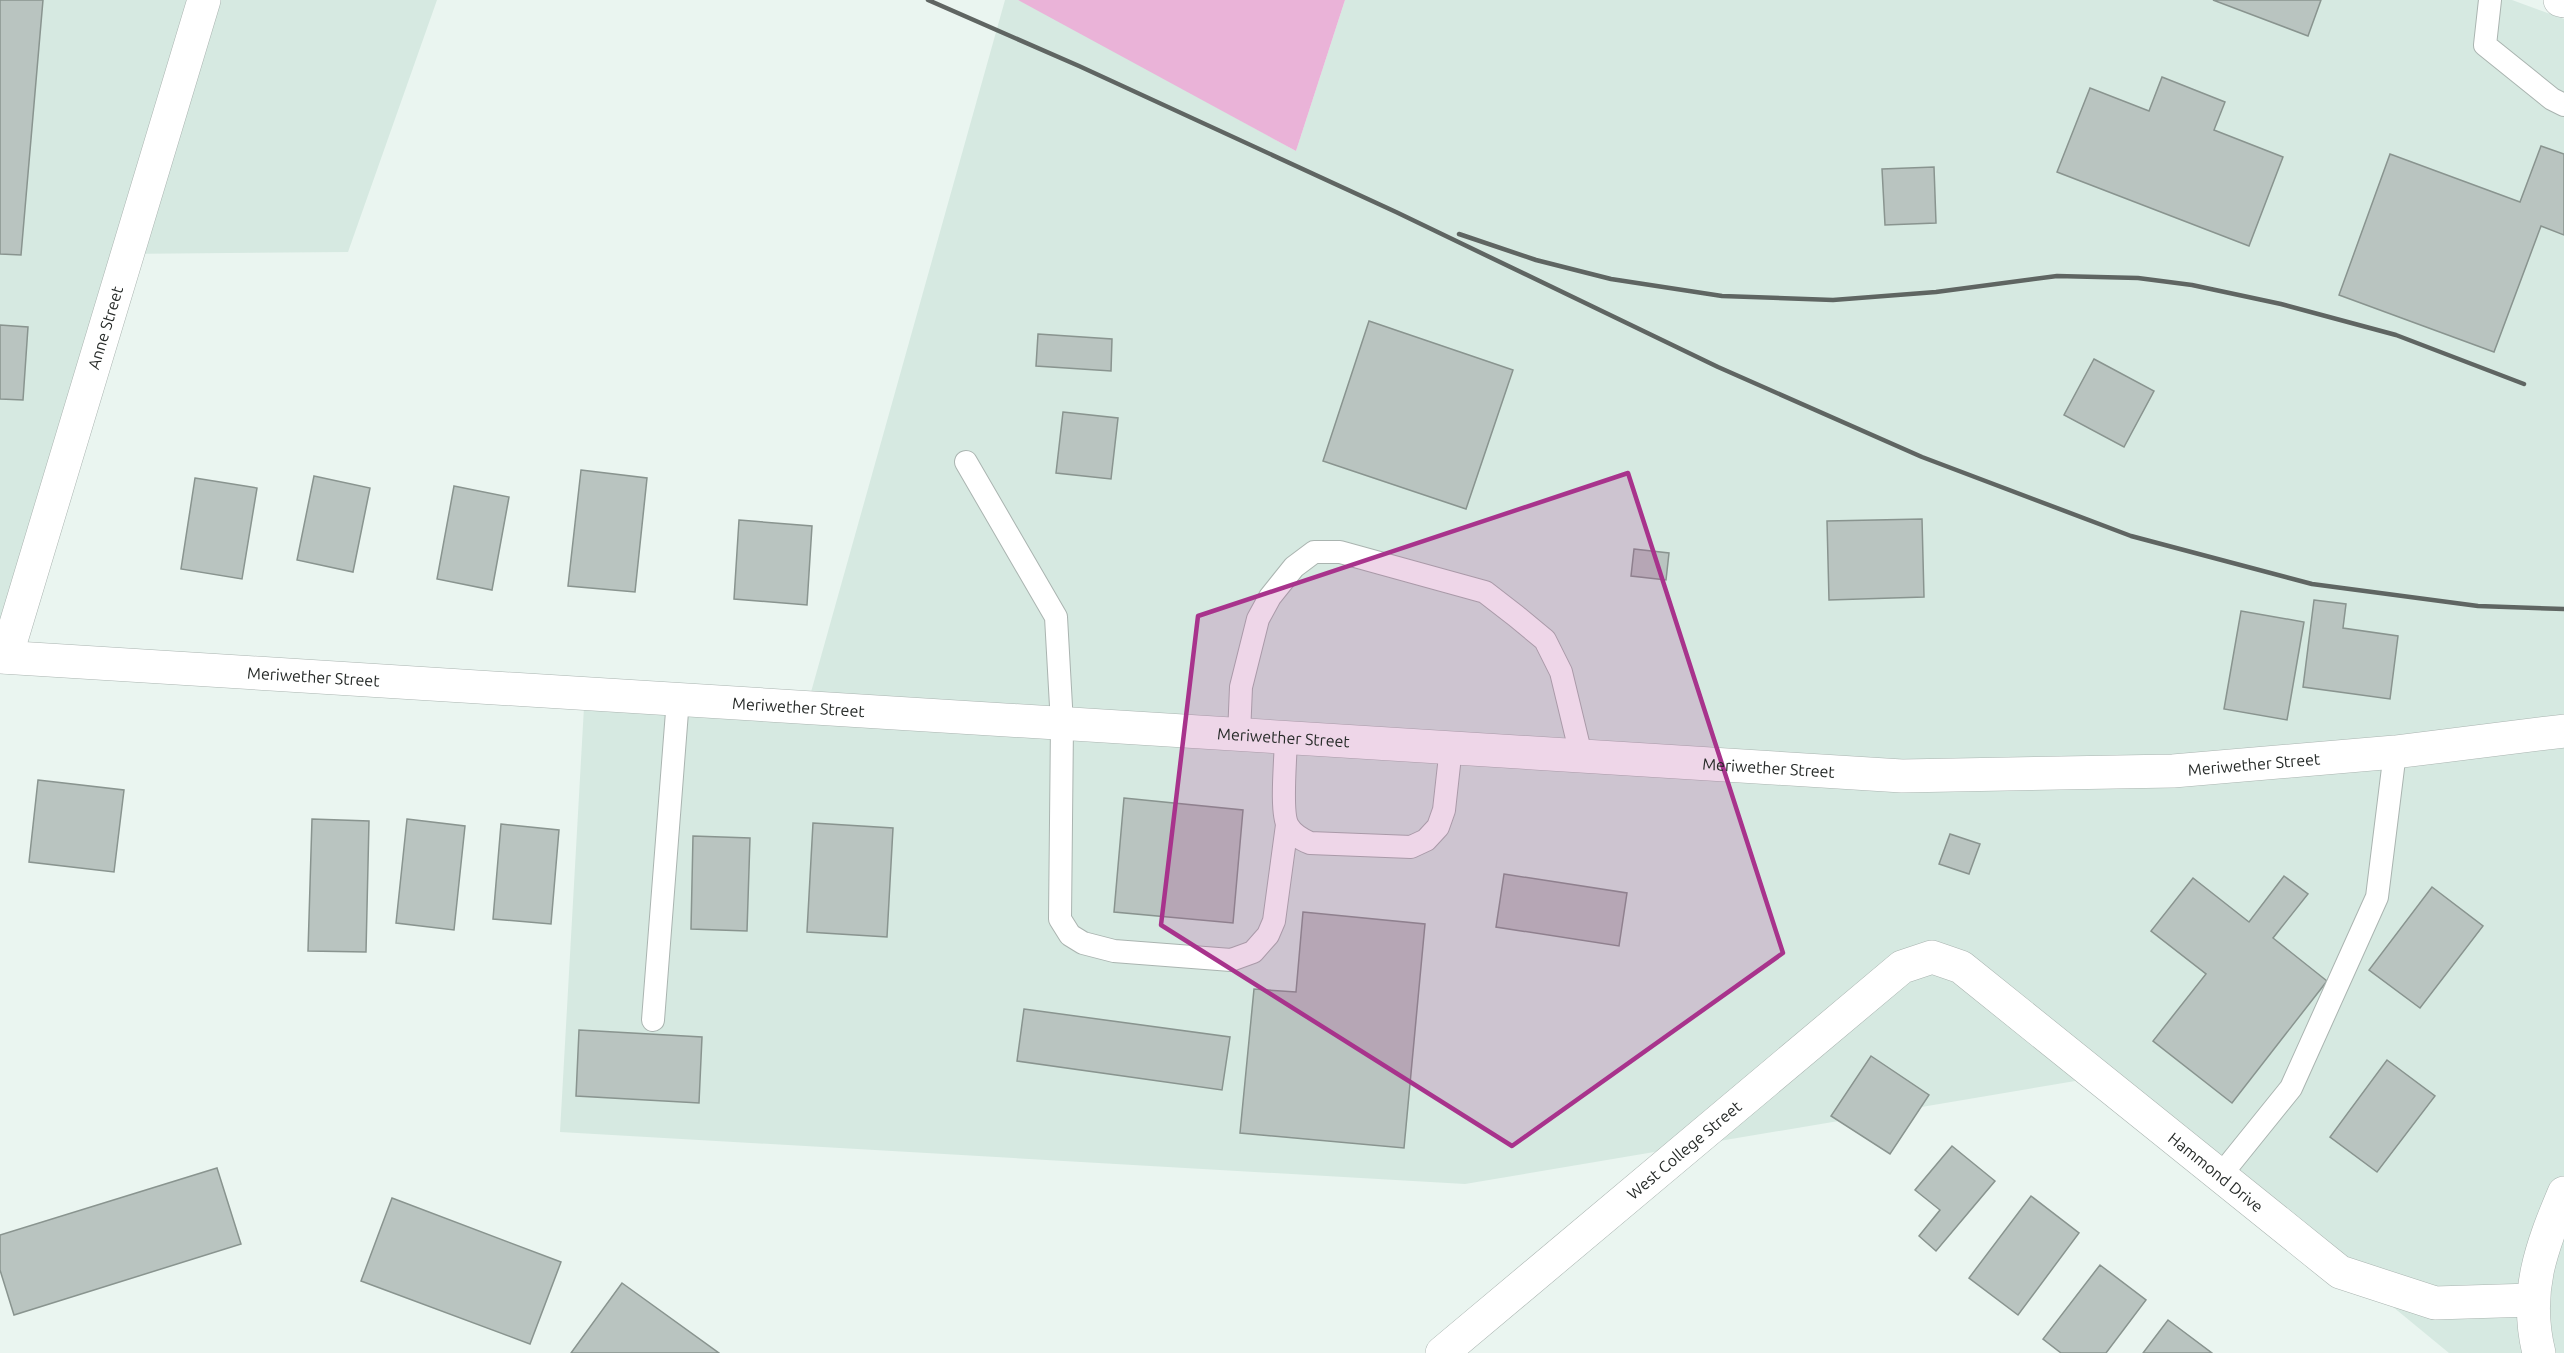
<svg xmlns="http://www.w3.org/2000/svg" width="2564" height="1353" font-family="Ubuntu,sans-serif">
<rect width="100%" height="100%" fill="#eaf5f0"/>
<g fill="#d6e9e1">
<path d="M0,0H437L348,252L118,254L0,631Z"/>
<path d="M1005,0H1018L1027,3L1296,151L1345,0H2512L2564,19V1353H2449L2111,1075L1465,1184L560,1132L584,707L806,710Z"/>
</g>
<path fill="#eab3d8" d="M1018,0H1345L1296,151Z"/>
<g fill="#b9c4c0" stroke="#89948f" stroke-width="1.5">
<path d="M0,0H43L21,255L0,254Z"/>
<path d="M2213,0H2321L2308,36Z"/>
<path d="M2162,77L2225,102L2214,130L2283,157L2249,246L2057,172L2090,88L2149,111Z"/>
<path d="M2541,146L2564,154V235L2541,226L2494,352L2339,295L2390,154L2520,202Z"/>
<path d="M1934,167L1936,223L1885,225L1882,169Z"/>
<path d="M1369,321L1513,370L1466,509L1323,461Z"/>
<path d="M0,325L28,327L23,400L0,399Z"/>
<path d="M1038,334L1112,339L1111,371L1036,366Z"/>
<path d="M2094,359L2154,391L2124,447L2064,415Z"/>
<path d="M1063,412L1118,418L1111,479L1056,473Z"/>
<path d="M581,470L647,478L635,592L568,586Z"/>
<path d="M314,476L370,488L353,572L297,560Z"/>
<path d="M195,478L257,488L242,579L181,569Z"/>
<path d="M454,486L509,497L492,590L437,579Z"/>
<path d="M1922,519L1924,597L1829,600L1827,521Z"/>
<path d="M739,520L812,526L807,605L734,599Z"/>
<path d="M1634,549L1669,553L1666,580L1631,576Z"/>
<path d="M2314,600L2346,604L2343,628L2398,636L2390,699L2303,687Z"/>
<path d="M2241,611L2304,622L2287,720L2224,709Z"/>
<path d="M38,780L124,790L114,872L29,862Z"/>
<path d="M1124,798L1243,810L1233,923L1114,912Z"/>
<path d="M312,819L369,821L366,952L308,951Z"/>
<path d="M407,819L465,826L454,930L396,923Z"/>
<path d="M813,823L893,828L887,937L807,932Z"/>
<path d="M501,824L559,830L551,924L493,919Z"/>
<path d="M1950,834L1980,844L1969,874L1939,864Z"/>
<path d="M693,836L750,838L747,931L691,929Z"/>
<path d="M1504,874L1627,893L1619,946L1496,927Z"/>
<path d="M2284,876L2308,894L2273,938L2327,981L2232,1103L2153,1041L2206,974L2151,931L2193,878L2249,922Z"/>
<path d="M2432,887L2483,926L2420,1008L2369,970Z"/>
<path d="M1303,912L1425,924L1404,1148L1240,1133L1254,989L1296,992Z"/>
<path d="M1024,1009L1230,1037L1222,1090L1017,1061Z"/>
<path d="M579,1030L702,1037L699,1103L576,1096Z"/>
<path d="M1871,1056L1929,1095L1890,1154L1831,1116Z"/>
<path d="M2387,1060L2435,1096L2377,1172L2330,1137Z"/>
<path d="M1952,1146L1995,1181L1936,1251L1919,1236L1940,1210L1915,1190Z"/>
<path d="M217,1168L241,1244L14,1315L0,1270V1235Z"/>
<path d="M2031,1196L2079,1233L2018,1315L1969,1278Z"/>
<path d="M392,1198L561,1262L530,1344L361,1281Z"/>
<path d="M2100,1265L2146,1300L2106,1353H2061L2043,1339Z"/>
<path d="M622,1283L719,1353H571Z"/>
<path d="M2168,1320L2212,1353H2143Z"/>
</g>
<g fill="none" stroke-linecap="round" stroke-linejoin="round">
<g stroke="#aab4b0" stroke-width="24">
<g id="lane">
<path d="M2490,0L2485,45L2552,99L2564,105"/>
<path d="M966,462L1056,617L1062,724L1060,919L1070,935L1083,943L1114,951L1231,960L1253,952L1268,935L1274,921L1287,825"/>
<path d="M1239,735L1241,687L1258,619L1270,597L1294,567L1314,552H1340L1485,592L1516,616L1545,640L1561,672L1581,755"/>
<path d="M1286,737C1286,756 1280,812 1288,826C1293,835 1301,839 1310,843L1411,847L1426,840L1438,827L1444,810L1451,747"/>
<path d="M653,1020L678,699"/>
<path d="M2220,1176L2291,1088L2377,897L2395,752"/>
</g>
</g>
<g stroke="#aab4b0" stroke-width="34">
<g id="street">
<path d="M2560,0L2564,1"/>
<path id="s1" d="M6,657L204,0"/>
<path id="s2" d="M1442,1353L1902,967L1932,957L1961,967L2340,1272L2435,1303L2532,1300"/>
<path d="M2539,1353C2524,1293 2541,1248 2564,1193"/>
</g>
</g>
<g stroke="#aab4b0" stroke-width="34">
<g id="secondary">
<path id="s3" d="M0,657L1902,776L2173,771L2395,752L2564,731"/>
</g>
</g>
<use href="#lane" stroke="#fff" stroke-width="22"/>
<use href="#street" stroke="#fff" stroke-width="33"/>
<use href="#secondary" stroke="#fff" stroke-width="33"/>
<g stroke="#5f6562" stroke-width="4.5">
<path d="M928,0L1079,66L1396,212L1718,367L1922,457L2131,536L2312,584L2478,606L2564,609"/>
<path d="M1459,234L1536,260L1611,279L1722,296L1833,300L1936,292L2057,276L2138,278L2192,285L2281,304L2396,335L2524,384"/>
</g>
</g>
<path fill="#a8338c" fill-opacity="0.2" stroke="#a8338c" stroke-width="4.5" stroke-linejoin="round" d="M1628,473L1783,953L1512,1146L1161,925L1198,616Z"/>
<g text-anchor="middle" stroke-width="5" stroke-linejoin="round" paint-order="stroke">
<g font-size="16" fill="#272b29" stroke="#fff">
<text dy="6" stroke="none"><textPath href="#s1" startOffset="344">Anne Street</textPath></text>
<text dy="6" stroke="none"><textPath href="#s3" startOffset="314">Meriwether Street</textPath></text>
<text dy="6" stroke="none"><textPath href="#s3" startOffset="800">Meriwether Street</textPath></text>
<text dy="6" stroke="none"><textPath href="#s3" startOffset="1286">Meriwether Street</textPath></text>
<text dy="6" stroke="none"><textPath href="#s3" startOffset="2258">Meriwether Street</textPath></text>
<text dy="6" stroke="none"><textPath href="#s3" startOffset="1772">Meriwether Street</textPath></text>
<text dy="6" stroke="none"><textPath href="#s2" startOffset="316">West College Street</textPath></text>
<text dy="6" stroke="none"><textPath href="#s2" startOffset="990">Hammond Drive</textPath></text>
</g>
</g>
</svg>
